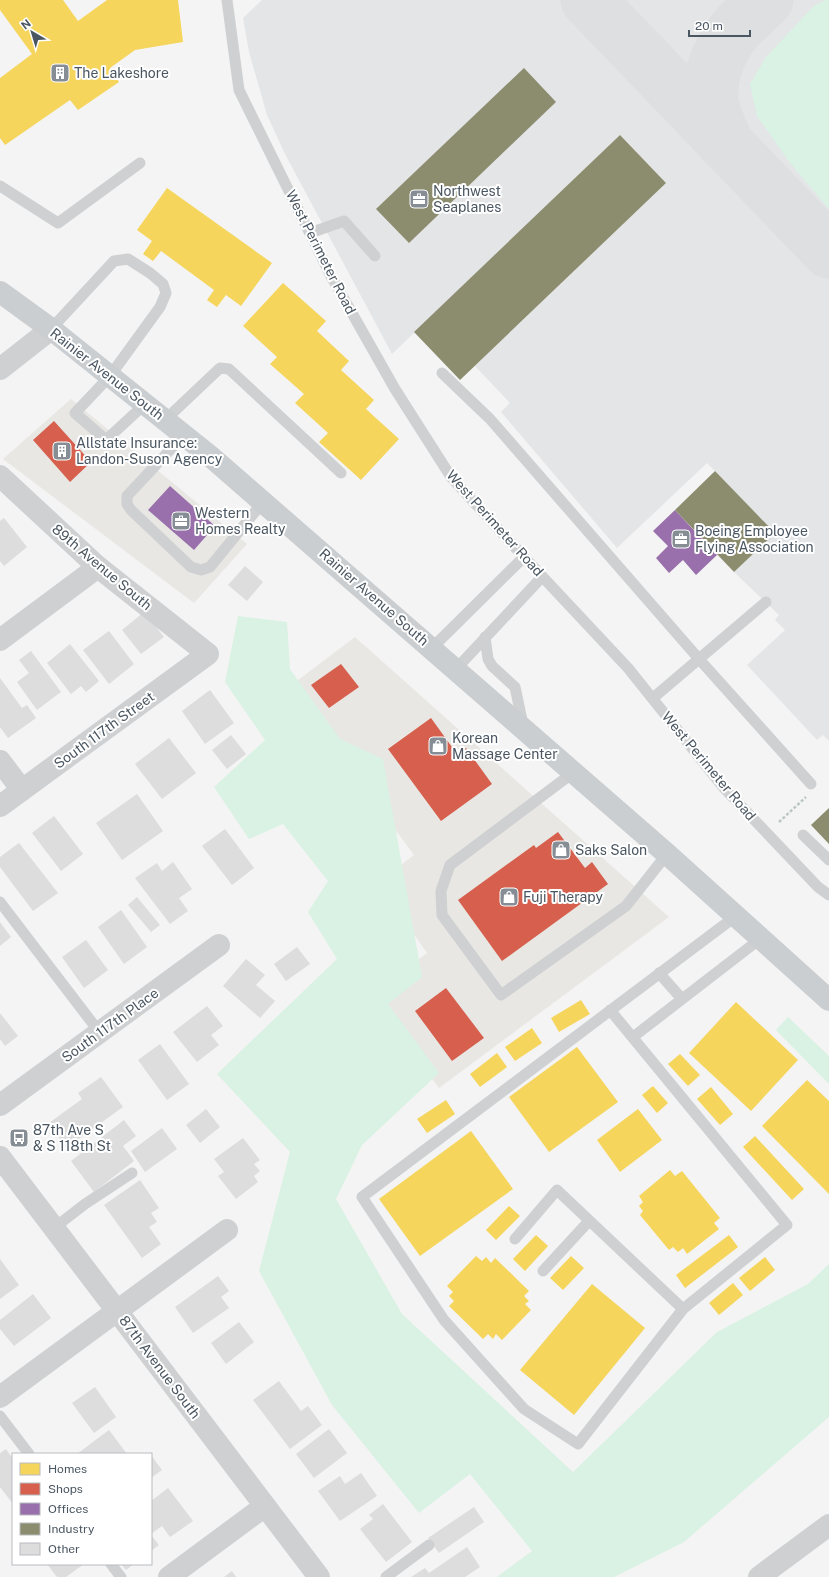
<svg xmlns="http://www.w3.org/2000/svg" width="829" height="1577" font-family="'Public Sans',sans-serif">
<rect width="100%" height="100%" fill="#f4f4f4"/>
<g fill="#e8e7e3">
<path d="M71,399L247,544L194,603L3,459Z"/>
<path d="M355,637L669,917L439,1088L371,995L427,953L378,883L414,855L289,687Z"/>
</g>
<path fill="#e4e5e7" d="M262,0H829V741L823,735L817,740L747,665L785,630L775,620L779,615L734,572L774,532L707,463L617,548L501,412L510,403L475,366L666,183L620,135L392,354L285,154L267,115L249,52L243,18Z"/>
<g fill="#d9f2e3">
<path d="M825,0H829V209L790,163L757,116L750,84L766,57L814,6Z"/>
<path d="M238,616L287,622L290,669L340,739L383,759L422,977L388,1004L439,1073L362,1145L336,1199L402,1314L573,1472L717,1332L808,1284L829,1264V1417L684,1542L614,1577H497L532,1551L470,1474L419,1513L332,1405L259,1271L290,1152L217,1074L337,959L308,912L328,881L283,824L249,839L214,787L265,740L225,682Z"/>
<path d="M788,1017L829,1056V1084L776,1030Z"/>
</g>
<g fill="#f6d55c">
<path d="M0,0H63L78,21L107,0H178L183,42L135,50L110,68L119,82L78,110L70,100L5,145L0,138V78L32,54L0,10Z"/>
<path d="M167,188L272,263L241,306L226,295L217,307L207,300L214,290L161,251L153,261L143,254L152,241L137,230Z"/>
<path d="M283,283L326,321L317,331L349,361L341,370L374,400L366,409L399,439L361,480L319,442L328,433L295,403L304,394L270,364L277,357L243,326Z"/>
<path d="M581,1000L590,1014L559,1032L551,1018Z"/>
<path d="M736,1002L798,1060L751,1111L689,1053Z"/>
<path d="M532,1028L542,1043L515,1061L505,1047Z"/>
<path d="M577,1047L618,1102L549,1152L509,1097Z"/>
<path d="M497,1053L507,1067L480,1087L470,1074Z"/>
<path d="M680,1054L700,1075L688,1086L668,1064Z"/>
<path d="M807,1080L829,1101V1194L762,1126Z"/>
<path d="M653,1086L668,1103L657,1113L642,1095Z"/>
<path d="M711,1087L733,1114L720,1125L697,1099Z"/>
<path d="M446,1100L455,1114L427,1133L417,1119Z"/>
<path d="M638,1109L662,1140L620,1172L597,1140Z"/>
<path d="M471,1131L513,1189L420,1256L379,1199Z"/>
<path d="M755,1136L804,1189L792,1200L743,1147Z"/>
<path d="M670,1170L675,1176L682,1171L720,1218L714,1223L719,1229L687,1254L683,1248L678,1252L673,1247L669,1250L640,1215L643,1211L639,1206L643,1202L639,1196Z"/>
<path d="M509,1206L520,1216L496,1240L486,1230Z"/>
<path d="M536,1235L548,1246L525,1271L513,1259Z"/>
<path d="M729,1235L738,1247L685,1288L676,1275Z"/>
<path d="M476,1256L482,1261L486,1257L491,1263L495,1258L529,1291L524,1296L529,1301L525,1304L531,1310L502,1340L496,1334L493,1339L488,1334L483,1339L449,1306L454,1301L449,1296L453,1292L447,1286Z"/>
<path d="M571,1256L584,1268L563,1290L550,1278Z"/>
<path d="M765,1257L775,1270L750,1291L739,1278Z"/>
<path d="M733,1283L743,1295L719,1315L709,1303Z"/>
<path d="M592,1284L645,1328L574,1415L520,1370Z"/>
</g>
<g fill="#d6604d">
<path d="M54,421L91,462L70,482L33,440Z"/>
<path d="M341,664L359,687L329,708L311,685Z"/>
<path d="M431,718L457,754L466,748L492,784L441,821L388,749Z"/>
<path d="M558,832L585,868L592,862L608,884L502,961L458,900L534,845L536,848Z"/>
<path d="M446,988L484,1038L452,1061L415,1011Z"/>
</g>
<g fill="#9970ab">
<path d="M170,486L215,526L194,550L148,510Z"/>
<path d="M675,510L717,555L696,575L683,560L669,573L656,558L668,546L653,531Z"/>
</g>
<g fill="#8c8c6e">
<path d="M524,68L556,102L409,243L376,209Z"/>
<path d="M620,135L666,183L460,380L414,332Z"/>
<path d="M715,471L775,533L734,572L675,510Z"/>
<path d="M829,808V844L811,825Z"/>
</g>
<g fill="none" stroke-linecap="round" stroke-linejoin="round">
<g stroke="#dedfe0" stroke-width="55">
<path d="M588,0L829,251"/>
<path d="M728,146C722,133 715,121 712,106C707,79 718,51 735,30C744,19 756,10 766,0"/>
</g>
</g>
<g fill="#ddddde">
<path d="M4,518L27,547L4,566L0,561V521Z"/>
<path d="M245,566L263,582L247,601L228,585Z"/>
<path d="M144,612L164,637L141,654L122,630Z"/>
<path d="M109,631L134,664L109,684L83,650Z"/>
<path d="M70,644L99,681L86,692L81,686L71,694L47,663Z"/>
<path d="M31,651L61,692L37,710L17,682L29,673L19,660Z"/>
<path d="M0,678L22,708L27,705L36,718L8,738L0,727Z"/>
<path d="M210,690L234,723L205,744L182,711Z"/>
<path d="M231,735L246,754L227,769L212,750Z"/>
<path d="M169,738L196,773L162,799L135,764Z"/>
<path d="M137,794L163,831L122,860L96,823Z"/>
<path d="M54,816L83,854L61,871L32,833Z"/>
<path d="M225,829L254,868L232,885L202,846Z"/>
<path d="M19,843L58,893L33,911L0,867V857Z"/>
<path d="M173,862L192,889L179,898L188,911L170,924L135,878L157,863L162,871Z"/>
<path d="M137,897L160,925L151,932L128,905Z"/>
<path d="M121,910L147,947L124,964L98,927Z"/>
<path d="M0,922L11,937L0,946Z"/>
<path d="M86,940L108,970L84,988L62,957Z"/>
<path d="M297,947L310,964L286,981L274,964Z"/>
<path d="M246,959L265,975L256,985L275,1001L260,1018L223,986Z"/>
<path d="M207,1006L223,1026L211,1035L219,1045L197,1062L173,1032Z"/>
<path d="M0,1013L18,1036L5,1046L0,1039Z"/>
<path d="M160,1044L189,1084L167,1100L138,1060Z"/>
<path d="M101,1077L123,1107L66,1148L49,1123L82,1099L78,1093Z"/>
<path d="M206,1109L220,1127L200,1143L186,1125Z"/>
<path d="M124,1120L136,1136L123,1146L134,1161L94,1192L71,1161Z"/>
<path d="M162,1128L177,1149L145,1172L131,1151Z"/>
<path d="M243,1138L260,1160L254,1164L260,1171L254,1176L258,1182L236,1199L218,1176L224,1172L214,1159Z"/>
<path d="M140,1180L159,1208L151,1213L157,1222L149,1227L161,1244L142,1258L104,1205Z"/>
<path d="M0,1259L19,1285L0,1299Z"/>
<path d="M218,1276L229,1291L221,1297L229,1308L193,1333L175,1307Z"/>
<path d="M33,1294L51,1318L14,1346L0,1329V1320Z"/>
<path d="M239,1322L254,1342L226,1364L211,1343Z"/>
<path d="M279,1381L301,1411L308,1406L322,1425L290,1449L253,1400Z"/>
<path d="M95,1387L116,1417L94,1433L72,1403Z"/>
<path d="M329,1429L347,1453L314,1478L296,1454Z"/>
<path d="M109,1430L127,1454H77Z"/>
<path d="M6,1449L13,1459V1504L0,1487V1453Z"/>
<path d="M151,1455L162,1470L151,1478Z"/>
<path d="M361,1473L377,1496L340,1521L318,1491L340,1476L345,1484Z"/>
<path d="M168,1488L193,1521L170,1537L162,1526L151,1534V1501Z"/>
<path d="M383,1504L412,1542L386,1562L360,1529L373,1519L369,1515Z"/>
<path d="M474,1507L484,1522L439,1553L428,1538Z"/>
<path d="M151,1535L159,1545L151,1551Z"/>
<path d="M467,1547L480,1567L465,1577H411L425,1568L429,1573Z"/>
<path d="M47,1564H84L66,1577H57Z"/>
<path d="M121,1564H134L126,1570Z"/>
<path d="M232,1571L236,1577H224Z"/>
</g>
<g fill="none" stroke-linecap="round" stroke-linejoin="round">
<path stroke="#bcc7c4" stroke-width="2.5" stroke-dasharray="3 2" stroke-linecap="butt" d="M779,822L806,797"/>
<g stroke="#ced0d2" stroke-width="11">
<path d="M227,0L239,90L331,276L395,389L451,477L524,557L628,668L724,788L818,887L829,895"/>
<path d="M0,186L58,223L140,163"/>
<path d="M310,233L344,221L375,256"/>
<path d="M51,329L114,261L128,259L150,273L163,284L166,293L160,307L110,376L75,413L106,440L145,404"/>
<path d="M442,373L490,419L699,659L811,784"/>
<path d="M165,420L220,368L229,369L341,473"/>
<path d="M184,435L127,496V504L131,510L191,567L201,570L210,567L263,502"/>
<path d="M485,637L488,659L492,666L515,687L523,725"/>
<path d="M432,648L524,557"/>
<path d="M456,669L542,577"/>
<path d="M653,698L766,602"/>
<path d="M574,772L450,865L441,891L442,915L501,995L626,906L667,854"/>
<path d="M803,835L829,860"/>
<path d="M0,902L100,1033"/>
<path d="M659,973L682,999"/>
<path d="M610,1010L787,1225L683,1309L578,1444L524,1409L444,1320L362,1197L736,916"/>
<path d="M633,1037L760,939"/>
<path d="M54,1228L85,1204L132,1173"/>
<path d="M515,1239L557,1190L683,1309"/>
<path d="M543,1271L589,1221"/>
<path d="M0,1416L29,1454"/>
<path d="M111,1564L121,1577"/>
<path d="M386,1577L429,1545"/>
</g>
<g stroke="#ced0d2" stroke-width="22">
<path d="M0,369L51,329"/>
<path d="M0,476L98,567L208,654L0,806"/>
<path d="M0,640L98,567"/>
<path d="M0,761L22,790"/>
<path d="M0,1105L219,945"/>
<path d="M0,1157L319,1577"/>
<path d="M0,1397L227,1230"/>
<path d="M169,1577L265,1506"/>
<path d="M759,1577L829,1525"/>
</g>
<path stroke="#caced1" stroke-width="22" d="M0,292L51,329L210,456L667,854L829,1000"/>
</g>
<defs>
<g id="building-square" transform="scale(1)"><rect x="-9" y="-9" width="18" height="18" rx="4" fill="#868d94" stroke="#fff"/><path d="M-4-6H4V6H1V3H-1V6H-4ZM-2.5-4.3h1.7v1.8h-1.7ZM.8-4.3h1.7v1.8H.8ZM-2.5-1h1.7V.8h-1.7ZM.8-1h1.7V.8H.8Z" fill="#fff"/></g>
<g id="office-square" transform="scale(1)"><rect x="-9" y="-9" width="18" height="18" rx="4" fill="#868d94" stroke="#fff"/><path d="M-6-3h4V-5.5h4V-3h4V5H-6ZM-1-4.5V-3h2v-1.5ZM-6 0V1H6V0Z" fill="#fff"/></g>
<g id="shop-square" transform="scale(1)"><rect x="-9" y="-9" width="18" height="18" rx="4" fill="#868d94" stroke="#fff"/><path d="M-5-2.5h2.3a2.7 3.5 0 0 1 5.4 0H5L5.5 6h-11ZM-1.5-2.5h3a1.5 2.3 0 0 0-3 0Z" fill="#fff"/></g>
<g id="bus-square" transform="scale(1)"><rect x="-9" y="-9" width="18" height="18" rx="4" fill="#868d94" stroke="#fff"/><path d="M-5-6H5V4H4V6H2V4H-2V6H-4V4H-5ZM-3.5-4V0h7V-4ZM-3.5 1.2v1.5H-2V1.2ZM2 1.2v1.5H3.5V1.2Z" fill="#fff"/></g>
</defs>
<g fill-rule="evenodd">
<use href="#building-square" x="60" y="73"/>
<use href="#office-square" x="419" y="199"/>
<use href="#building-square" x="62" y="451"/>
<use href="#office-square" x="181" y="521"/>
<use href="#office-square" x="681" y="539"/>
<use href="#shop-square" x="438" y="746"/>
<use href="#shop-square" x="561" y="850"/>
<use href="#shop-square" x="509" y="897"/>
<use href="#bus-square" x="19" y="1138"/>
</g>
<g text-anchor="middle" stroke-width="4" stroke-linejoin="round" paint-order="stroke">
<g font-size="14" fill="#4a5661" stroke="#fff" text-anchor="start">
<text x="74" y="78">The Lakeshore</text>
<text x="433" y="196">Northwest<tspan x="433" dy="16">Seaplanes</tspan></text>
<text x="76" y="448">Allstate Insurance:<tspan x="76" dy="16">Landon-Suson Agency</tspan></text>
<text x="195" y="518">Western<tspan x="195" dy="16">Homes Realty</tspan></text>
<text x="695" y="536">Boeing Employee<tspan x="695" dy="16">Flying Association</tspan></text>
<text x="452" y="743">Korean<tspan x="452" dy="16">Massage Center</tspan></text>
<text x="575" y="855">Saks Salon</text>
<text x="523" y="902">Fuji Therapy</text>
<text x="33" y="1135">87th Ave S<tspan x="33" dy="16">&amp; S 118th St</tspan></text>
</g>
<g font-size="14" fill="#4a5661" stroke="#fff">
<text transform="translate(321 252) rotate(63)" y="5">West Perimeter Road</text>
<text transform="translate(107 374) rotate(38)" y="5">Rainier Avenue South</text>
<text transform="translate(495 523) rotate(48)" y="5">West Perimeter Road</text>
<text transform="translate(102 567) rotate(40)" y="5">89th Avenue South</text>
<text transform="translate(374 597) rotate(41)" y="5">Rainier Avenue South</text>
<text transform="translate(104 730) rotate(-36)" y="5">South 117th Street</text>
<text transform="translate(709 766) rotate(50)" y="5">West Perimeter Road</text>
<text transform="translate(110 1025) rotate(-36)" y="5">South 117th Place</text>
<text transform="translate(160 1367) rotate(53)" y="5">87th Avenue South</text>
</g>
</g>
<rect x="12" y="1453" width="140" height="112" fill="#ffffff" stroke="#b7bbc0"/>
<rect x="20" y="1463" width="20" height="12" fill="#f6d55c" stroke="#b7bbc0"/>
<text x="48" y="1473" font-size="12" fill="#4a5661">Homes</text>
<rect x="20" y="1483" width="20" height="12" fill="#d6604d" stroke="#b7bbc0"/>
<text x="48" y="1493" font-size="12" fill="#4a5661">Shops</text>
<rect x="20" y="1503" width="20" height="12" fill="#9970ab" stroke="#b7bbc0"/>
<text x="48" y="1513" font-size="12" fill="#4a5661">Offices</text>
<rect x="20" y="1523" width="20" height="12" fill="#8c8c6e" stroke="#b7bbc0"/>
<text x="48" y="1533" font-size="12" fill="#4a5661">Industry</text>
<rect x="20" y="1543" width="20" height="12" fill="#ddddde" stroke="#b7bbc0"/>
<text x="48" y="1553" font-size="12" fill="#4a5661">Other</text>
<g transform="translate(32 32) rotate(322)" stroke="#ffffff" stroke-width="3" paint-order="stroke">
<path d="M0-3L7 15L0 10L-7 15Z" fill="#4a5661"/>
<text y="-6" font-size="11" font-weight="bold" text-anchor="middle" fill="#4a5661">N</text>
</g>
<path d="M689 30v6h61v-6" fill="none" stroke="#4a5661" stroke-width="2"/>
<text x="695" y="30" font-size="12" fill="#4a5661" stroke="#ffffff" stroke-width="3" paint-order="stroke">20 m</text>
</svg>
